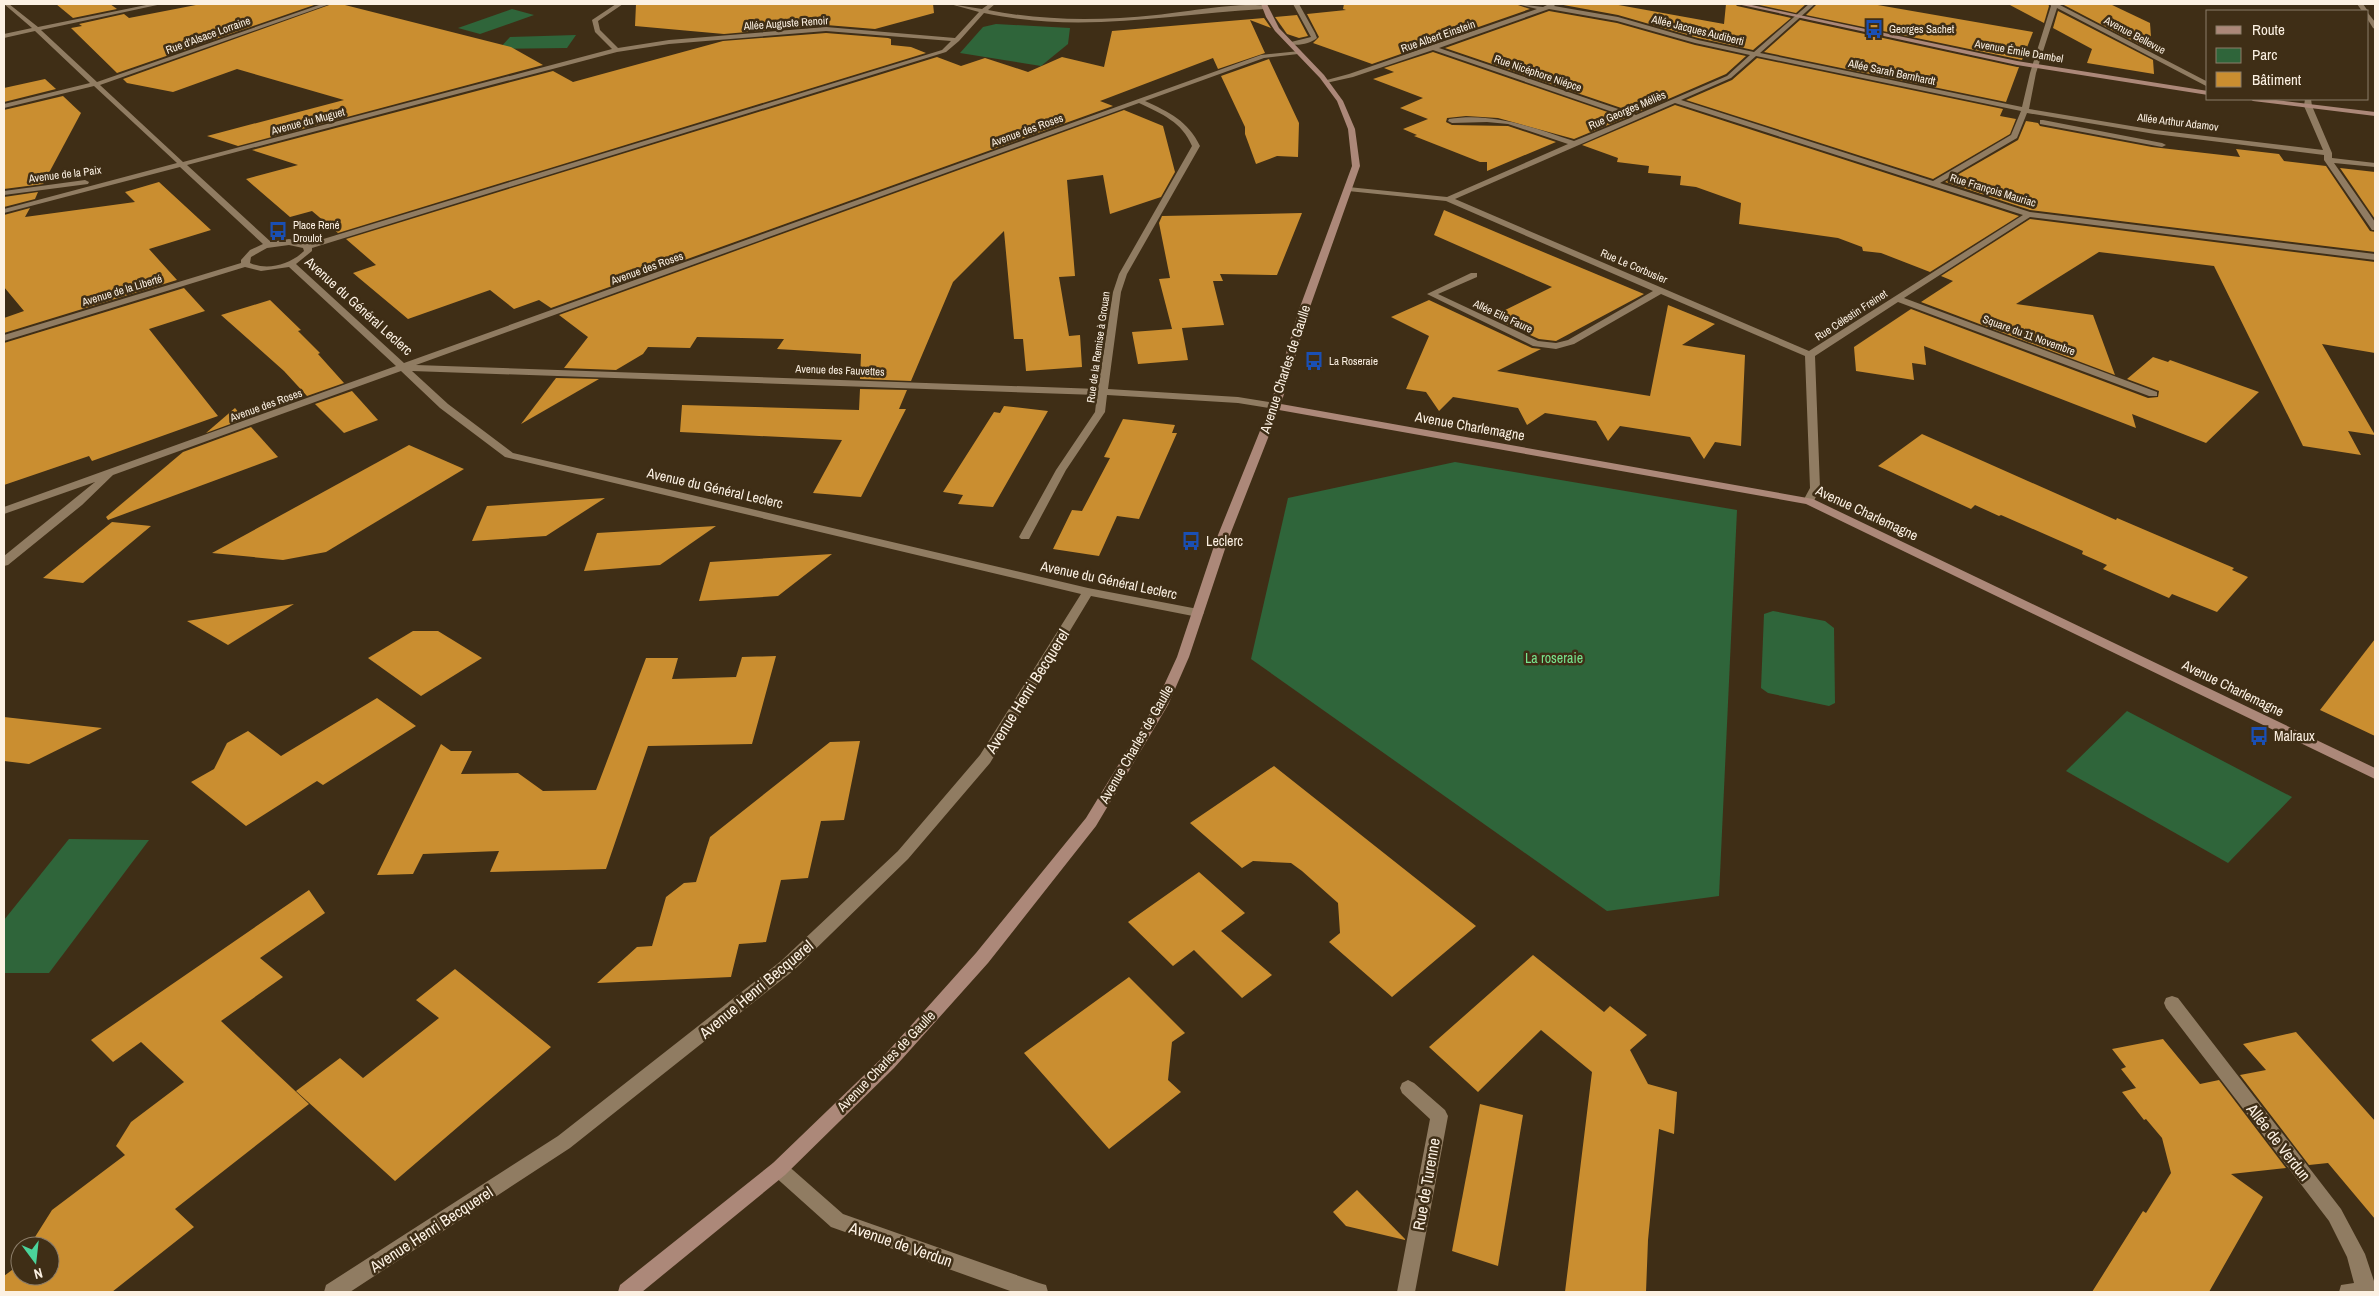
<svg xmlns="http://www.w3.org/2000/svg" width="2379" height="1296" font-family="'Archivo Narrow',sans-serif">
<rect width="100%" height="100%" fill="#3f2e16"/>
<g fill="#2f653a">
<path d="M512,9L534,15L480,34L458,28Z"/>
<path d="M996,24L1070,28L1068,44L1041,66L960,53L983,27Z"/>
<path d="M576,35L567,48L499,49L510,37Z"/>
<path d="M1455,462L1737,510L1719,896L1607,911L1251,659L1288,498Z"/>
<path d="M1773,611L1825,621L1834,628L1835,703L1829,706L1768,693L1761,688L1764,614Z"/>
<path d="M2127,711L2292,797L2228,863L2066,771Z"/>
<path d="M69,839L149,840L49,973H4V920Z"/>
</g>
<g fill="#ca8e30">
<path d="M56,4H110L117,9L73,18Z"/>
<path d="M201,4H317L117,73L71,28L82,26L79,24L124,14L129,18Z"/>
<path d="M332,4H341L511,47L543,65L238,146L207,136L344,100L237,69L173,92L127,83L123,79Z"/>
<path d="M636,4H933L934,13L875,29L826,25L724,34L635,26Z"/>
<path d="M1344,4H1515L1530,9L1372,64L1313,43L1319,37L1307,14L1346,10L1343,9Z"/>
<path d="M1558,4H1613L1724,24L1726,4H1735L1737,6L1791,18L1753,50L1698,38L1618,15Z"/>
<path d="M1755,4H1806L1796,13Z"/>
<path d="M1817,4H1872L2033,32L2022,60L1806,15Z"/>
<path d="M2008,4H2048L2049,6L2044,23Z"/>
<path d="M2062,4H2110L2150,23L2152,51Z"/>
<path d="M1549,11L1617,23L1695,45L1746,56L1726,74L1636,113L1445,48Z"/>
<path d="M2058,11L2153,60L2154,74L2087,63L2092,49L2053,28Z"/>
<path d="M1297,15L1308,36L1299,38L1287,34L1275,17Z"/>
<path d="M1264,18L1271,28L1250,20L1265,53L1218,69L1213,58L1100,101L1113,106L551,308L539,300L514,309L490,290L408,319L353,273L376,265L346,239L937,57L961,66L985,58L1028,72L1062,57L1104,67L1112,31Z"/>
<path d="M1800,20L2017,67H2019L2006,102L1764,52Z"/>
<path d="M826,33L888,38L891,39V45L911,47L926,53L338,233L312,211L290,217L246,179L298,165L252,150L553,71L573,82L723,41Z"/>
<path d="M1433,52L1625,118L1574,139L1498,118L1466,116L1447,118L1446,122L1452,125L1508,126L1556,142L1487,171V162H1480L1414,136L1417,135L1403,129L1428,119L1400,108L1423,98L1373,79L1394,72L1384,68Z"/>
<path d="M1757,58L2003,109L2000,116L2016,119L2010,134L1933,179L1686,100L1732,80Z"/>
<path d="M1269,59L1299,123L1298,157L1277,156L1256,164L1245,134V127L1221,76Z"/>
<path d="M45,79L56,89L4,102V88Z"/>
<path d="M63,96L81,113L43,184L4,189V110Z"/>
<path d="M1675,105L2019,216L1930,272L1881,253L1863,251L1862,247L1838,238L1739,224L1741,203L1696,187L1680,185L1681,176L1648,173L1649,166L1617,162L1618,158L1582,145Z"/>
<path d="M1124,110L1163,126L1175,172L1161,197L1110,214L1103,175L1067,180L1075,276L1059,277L1069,336L1080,335L1082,367L1026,371L1023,339H1014L1004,231L953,282L911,381L860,379L861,354L777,349L784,339L697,337L690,348L648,347L643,354L616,370L564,368L588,337L559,315Z"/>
<path d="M2026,121L2038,123L2040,126L2152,147L2240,157L2236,149L2279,154L2284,161L2326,166L2370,231L2375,232V252L2030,210L1945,182L2018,140Z"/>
<path d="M2340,168L2375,172V219Z"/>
<path d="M159,182L211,230L149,249L177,280L4,333V318L24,311L4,287V215L30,208L25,217L135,202L125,192Z"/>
<path d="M38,192L35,199L4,207V197Z"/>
<path d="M1444,210L1524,244L1644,294L1556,341L1539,339L1491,317L1552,287L1434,235Z"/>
<path d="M1302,213L1277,275L1220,274L1223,281H1213L1224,325L1182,328L1188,360L1138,364L1132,332L1172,329L1159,279L1170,278L1159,223L1162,216Z"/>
<path d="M2030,219L2375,262V353L2322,344L2375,435L2348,431L2361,455L2303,446L2214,266L2099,252L2016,304L2093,315L2115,375L1921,302L1953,281L1941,276Z"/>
<path d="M184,288L205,311L149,329L218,416L92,461L89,456L4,485V343Z"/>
<path d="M270,300L301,330L298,331L320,353L318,354L344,383L307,396L284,371L221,315Z"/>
<path d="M1429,300L1532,348L1541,349L1497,371L1650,396L1668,305L1715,324L1682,345L1745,355L1741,446L1715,442L1704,459L1690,437L1620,426L1608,441L1596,421L1545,413L1527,425L1518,408L1453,397L1439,411L1426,392L1406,389L1429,336L1391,317Z"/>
<path d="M1911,309L2148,398L2158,397L2159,391L2127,379L2153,357L2168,362L2170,360L2259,392L2206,443L2132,414L2136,428L1924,346L1926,365L1912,363L1914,380L1856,371L1854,347Z"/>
<path d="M556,378L599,379L521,424Z"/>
<path d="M860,389L907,390L899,409H906L861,497L813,493L842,440L680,432L682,405L859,410Z"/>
<path d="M352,391L378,420L344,433L315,404Z"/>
<path d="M1004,406L1048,411L993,507L958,504L963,495L943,492L994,412L1000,413Z"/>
<path d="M235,408L244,419L206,433Z"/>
<path d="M1123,419L1175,425L1172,433H1177L1139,519L1117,516L1099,556L1053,549L1072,510L1082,511L1110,458L1104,457Z"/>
<path d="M251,427L278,457L108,520L106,517L183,452Z"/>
<path d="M1922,434L2116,520L2117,518L2234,568L2232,570L2248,577L2217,612L2172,594L2169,598L2103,569L2107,565L2082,554L2083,551L2001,515L1999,516L1975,505L1971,509L1878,466Z"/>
<path d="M409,445L464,469L326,552L283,560L212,553Z"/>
<path d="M605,498L546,536L472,541L487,506Z"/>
<path d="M112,522L151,526L83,583L43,578Z"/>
<path d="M716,526L660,565L584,571L597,533Z"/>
<path d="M832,554L778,596L699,601L710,562Z"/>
<path d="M294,604L228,645L187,621Z"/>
<path d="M413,631H438L482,658L421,696L368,658Z"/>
<path d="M2375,639V736L2320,710Z"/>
<path d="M776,656L752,744L648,746L606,869L490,872L499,851L423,854L413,874L377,875L441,744L451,751H472L461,774L518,773L543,791L596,790L646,658H678L672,679L736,677L742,657Z"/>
<path d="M377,698L416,726L323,785L317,781L246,826L191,782L214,769L227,743L248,731L281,756Z"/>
<path d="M4,717L102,728L29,764L4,761Z"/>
<path d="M860,741L844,820L821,821L808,878L781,880L766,942L739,944L731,977L597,983L637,947L652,946L666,897L684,883L696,882L710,837L830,742Z"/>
<path d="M1274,766L1476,926L1392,997L1329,942L1340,933L1338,903L1302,871L1291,863L1253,861L1242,868L1190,823Z"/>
<path d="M1199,872L1245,913L1221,931L1272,975L1242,998L1194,950L1173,966L1128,922Z"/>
<path d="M309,890L325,913L260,958L283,977L221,1021L309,1104L175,1209L194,1227L112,1292H4V1276L20,1264V1276H50V1246H43L35,1237L52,1210L125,1155L116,1146L131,1122L184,1082L141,1042L113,1062L91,1040Z"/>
<path d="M1533,955L1604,1012L1610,1006L1647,1035L1630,1050L1648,1084L1677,1092L1674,1134L1659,1129L1648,1240L1646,1292H1565L1592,1072L1541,1030L1478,1092L1429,1047Z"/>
<path d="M455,969L551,1047L395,1181L296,1091L340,1058L363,1078L439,1018L416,1000Z"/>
<path d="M1129,977L1185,1033L1172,1042L1168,1080L1181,1092L1109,1149L1024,1053Z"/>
<path d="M2296,1032L2375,1121V1219L2328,1163L2309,1165L2240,1075L2266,1070L2243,1044Z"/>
<path d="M2163,1039L2200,1084L2219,1080L2286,1168L2231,1174L2263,1197L2209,1292H2092L2143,1211L2146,1213L2171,1173L2162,1138L2146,1119L2144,1120L2122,1092L2136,1088L2121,1069L2126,1067L2112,1049Z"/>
<path d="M1480,1104L1523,1115L1498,1266L1452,1251Z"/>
<path d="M1357,1190L1405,1239V1240L1346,1226L1333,1212Z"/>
</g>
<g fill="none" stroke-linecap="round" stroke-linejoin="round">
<g fill="#907c62" fill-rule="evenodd">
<path d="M4,4H9L38,27L151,4H162L41,30L97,82L322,4H330L100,85L183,162L612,49L595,32L592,20L616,4H623L598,21L600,30L618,48L669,40L826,27L955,38L979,12L950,4L982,9L989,4H995L988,10C1044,21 1099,21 1156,15C1188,12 1237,2 1267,6L1265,9C1168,14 1082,34 984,13L959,41L946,52L312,248V251L296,264L404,363L1261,55L1300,51V53L1298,54L1264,58L1145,101C1169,112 1188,121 1200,146L1127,274L1121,292L1108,389L1238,397L1275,403L1280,406L1275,409L1238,403L1107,395L1105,412L1066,470L1029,539H1021L1019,537L1056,470L1095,412L1097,395L412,371L448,404L513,453L1088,588L1198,609L1204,613L1198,617L1091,596L990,763L908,859L793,971L570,1148L350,1292H324L326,1285L558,1136L781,961L898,851L980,755L1081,594L505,457L440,408L401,371L113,475L82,505L8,565L4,566V556L95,482L4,514V507L396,366L289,267L261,271L245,267L4,341V335L241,263V260L250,250L263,244L180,167L4,213V209L177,163L94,86L4,108V104L90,83L35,31L4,38V34L32,28ZM826,31L951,41L942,50L307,244L289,239L271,242L187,165L617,52L669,44ZM1139,103C1162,114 1182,122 1192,146L1119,274L1113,292L1098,389L416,365ZM289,245L303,248L304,251C291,264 268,271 250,263L251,257L267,248Z"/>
<path d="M1293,4H1299L1315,33L1317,38C1310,44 1295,47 1287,43L1311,37Z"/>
<path d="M1517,4L1543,7L1549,4H1556L1554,6L1618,17L1698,40L1754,52L1809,4H1815L1760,53L2022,107L2030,73L2051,6L2050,4H2058L2208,82V87L2057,8L2036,73L2029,109L2155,130L2323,150L2304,106L2305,99H2311L2312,106L2332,153V158L2375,163V167L2334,163L2375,222V230H2372L2324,160V155L2155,134L2027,113L2017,138L1940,183L2030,212L2375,254V260L2030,217L1904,298L2157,392V396H2149L1898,302L1815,356L1820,488L1813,503H1805L1803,501L1810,488L1805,356L1661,294L1574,344L1556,349L1533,346L1427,294L1471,273H1477V277L1438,294L1538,341L1556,343L1568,340L1653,291L1446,201L1348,191L1344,189L1348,187L1447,197L1568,144L1508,124L1487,122L1452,123L1448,121L1449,119C1494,112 1533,128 1574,141L1630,118L1433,50L1353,77L1326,83L1323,81L1349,74L1537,9ZM1549,9L1617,21L1695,43L1750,55L1727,76L1636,115L1439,48ZM1756,56L2021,111L2011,135L1933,181L1681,100L1731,78ZM1675,103L2023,215L1809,351L1455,199Z"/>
<path d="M2357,4H2363L2368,11H2362Z"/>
<path d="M2368,13L2375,22V29L2373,28L2368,20Z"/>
<path d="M2043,120L2162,143L2166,145L2162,147L2040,124V120Z"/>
<path d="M85,180L89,182L88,184L4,195V191Z"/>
<path d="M2172,996L2178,998L2341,1209L2365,1254L2375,1284V1292H2339L2341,1285L2354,1283L2347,1257L2329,1221L2166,1008L2164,1003L2166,998Z"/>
<path d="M1408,1080L1414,1083L1445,1110L1448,1116L1415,1292H1397L1430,1119L1402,1093L1400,1088L1402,1083Z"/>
<path d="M779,1161L785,1163L843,1214L1039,1283L1046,1285L1048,1292H1013L831,1227L773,1175L770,1169L773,1163Z"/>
</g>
<g fill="#ac8879" fill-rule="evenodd">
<path d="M1261,4H1267L1279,28L1324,75L1343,101L1355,129L1360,166L1310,307L1281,404L1813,499L2375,768V779L1806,504L1279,410L1228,540L1189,657L1168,705L1096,826L988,963L894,1068L785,1175L642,1292H618L620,1285L773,1163L882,1058L976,953L1086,818L1155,705L1177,657L1216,540L1270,406L1300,307L1352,166L1348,129L1337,101L1320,78L1275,31L1266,17Z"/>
<path d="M1737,4H1747L2017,61L2208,91V95L2017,65Z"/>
<path d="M2250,99H2268L2375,112V116L2253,101Z"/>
</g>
</g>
<defs>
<g id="bus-bare" transform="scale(1.5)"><path d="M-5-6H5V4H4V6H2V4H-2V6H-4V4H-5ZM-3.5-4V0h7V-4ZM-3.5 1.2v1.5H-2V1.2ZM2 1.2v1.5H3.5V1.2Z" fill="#1a4fb4" stroke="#3f2e16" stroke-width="2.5" paint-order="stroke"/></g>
</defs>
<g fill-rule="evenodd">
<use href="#bus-bare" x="1874" y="29"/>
<use href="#bus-bare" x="278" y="231"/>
<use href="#bus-bare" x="1314" y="361"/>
<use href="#bus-bare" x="1191" y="541"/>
<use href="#bus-bare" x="2259" y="736"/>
</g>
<g text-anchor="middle" stroke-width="5" stroke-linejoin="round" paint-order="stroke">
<g font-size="11" fill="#fcf1e3" stroke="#3f2e16">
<text transform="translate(786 23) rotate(-4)" y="4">Allée Auguste Renoir</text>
<text transform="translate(1698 30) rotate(14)" y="4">Allée Jacques Audiberti</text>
<text transform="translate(208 35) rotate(-20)" y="4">Rue d'Alsace Lorraine</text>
<text transform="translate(2135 35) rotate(28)" y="4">Avenue Bellevue</text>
<text transform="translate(1438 36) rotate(-19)" y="4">Rue Albert Einstein</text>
<text transform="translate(2019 51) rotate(10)" y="4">Avenue Émile Dambel</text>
<text transform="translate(1892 72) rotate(12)" y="4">Allée Sarah Bernhardt</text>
<text transform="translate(1538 73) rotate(19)" y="4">Rue Nicéphore Niépce</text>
<text transform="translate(1627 110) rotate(-23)" y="4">Rue Georges Méliès</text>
<text transform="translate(308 121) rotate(-15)" y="4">Avenue du Muguet</text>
<text transform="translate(2178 122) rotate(7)" y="4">Allée Arthur Adamov</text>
<text transform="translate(1027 130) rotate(-20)" y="4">Avenue des Roses</text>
<text transform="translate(65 174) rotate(-7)" y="4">Avenue de la Paix</text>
<text transform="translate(1993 190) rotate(17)" y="4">Rue François Mauriac</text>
<text transform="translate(1634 266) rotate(23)" y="4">Rue Le Corbusier</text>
<text transform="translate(647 268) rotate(-20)" y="4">Avenue des Roses</text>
<text transform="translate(122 290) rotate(-17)" y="4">Avenue de la Liberté</text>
<text transform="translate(1851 315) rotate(-33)" y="4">Rue Célestin Freinet</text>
<text transform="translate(1503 316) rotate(25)" y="4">Allée Elie Faure</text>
<text transform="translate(2029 335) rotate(20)" y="4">Square du 11 Novembre</text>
<text transform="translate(1098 347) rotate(-82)" y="4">Rue de la Remise à Grouan</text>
<text transform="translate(840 370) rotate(2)" y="4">Avenue des Fauvettes</text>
<text transform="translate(266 405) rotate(-20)" y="4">Avenue des Roses</text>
</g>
<g font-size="11" fill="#fcf1e3" stroke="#3f2e16" text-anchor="start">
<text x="1889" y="33">Georges Sachet</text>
<text x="293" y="229">Place René<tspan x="293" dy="13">Droulot</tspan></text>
<text x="1329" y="365">La Roseraie</text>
</g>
<g font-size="14" fill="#fcf1e3" stroke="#3f2e16">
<text transform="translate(359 306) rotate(42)" y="5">Avenue du Général Leclerc</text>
<text transform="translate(1285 369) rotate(-72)" y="5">Avenue Charles de Gaulle</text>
<text transform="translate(1470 426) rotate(10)" y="5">Avenue Charlemagne</text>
<text transform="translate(715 488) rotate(13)" y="5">Avenue du Général Leclerc</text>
<text transform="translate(1867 513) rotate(25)" y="5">Avenue Charlemagne</text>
<text transform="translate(1109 580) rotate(12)" y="5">Avenue du Général Leclerc</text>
<text transform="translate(2233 688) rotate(26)" y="5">Avenue Charlemagne</text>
<text transform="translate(1136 744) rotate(-60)" y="5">Avenue Charles de Gaulle</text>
<text transform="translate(886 1061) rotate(-46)" y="5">Avenue Charles de Gaulle</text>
</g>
<g font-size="14" fill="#fcf1e3" stroke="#3f2e16" text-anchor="start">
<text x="1206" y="546">Leclerc</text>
<text x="2274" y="741">Malraux</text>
</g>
<g font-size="14" fill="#78e58e" stroke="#3f2e16">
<text x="1554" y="663">La roseraie</text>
</g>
<g font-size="16" fill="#fcf1e3" stroke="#3f2e16">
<text transform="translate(1027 691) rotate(-58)" y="6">Avenue Henri Becquerel</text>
<text transform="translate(756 989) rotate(-40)" y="6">Avenue Henri Becquerel</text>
<text transform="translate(2279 1142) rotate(52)" y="6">Allée de Verdun</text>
<text transform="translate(1426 1184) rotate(-80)" y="6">Rue de Turenne</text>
<text transform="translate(431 1229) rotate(-33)" y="6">Avenue Henri Becquerel</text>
<text transform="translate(901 1244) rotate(19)" y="6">Avenue de Verdun</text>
</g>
</g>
<rect width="2379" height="1296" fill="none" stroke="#fcf1e3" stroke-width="10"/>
<rect x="2206" y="10" width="162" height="90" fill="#3f2e16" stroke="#8b7c68"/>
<rect x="2216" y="26" width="25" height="8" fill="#ac8879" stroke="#8b7c68"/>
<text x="2252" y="35" font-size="15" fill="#fcf1e3">Route</text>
<rect x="2216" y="48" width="25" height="15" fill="#2f653a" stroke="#8b7c68"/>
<text x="2252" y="60" font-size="15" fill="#fcf1e3">Parc</text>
<rect x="2216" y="72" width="25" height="15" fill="#ca8e30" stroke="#8b7c68"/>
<text x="2252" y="85" font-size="15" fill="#fcf1e3">Bâtiment</text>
<g transform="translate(35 1261) rotate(165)"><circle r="24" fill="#3f2e16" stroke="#8b7c68"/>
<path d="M0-4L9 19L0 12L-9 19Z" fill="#4bd49b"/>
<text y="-8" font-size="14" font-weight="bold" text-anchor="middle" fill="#fcf1e3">N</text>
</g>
</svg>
